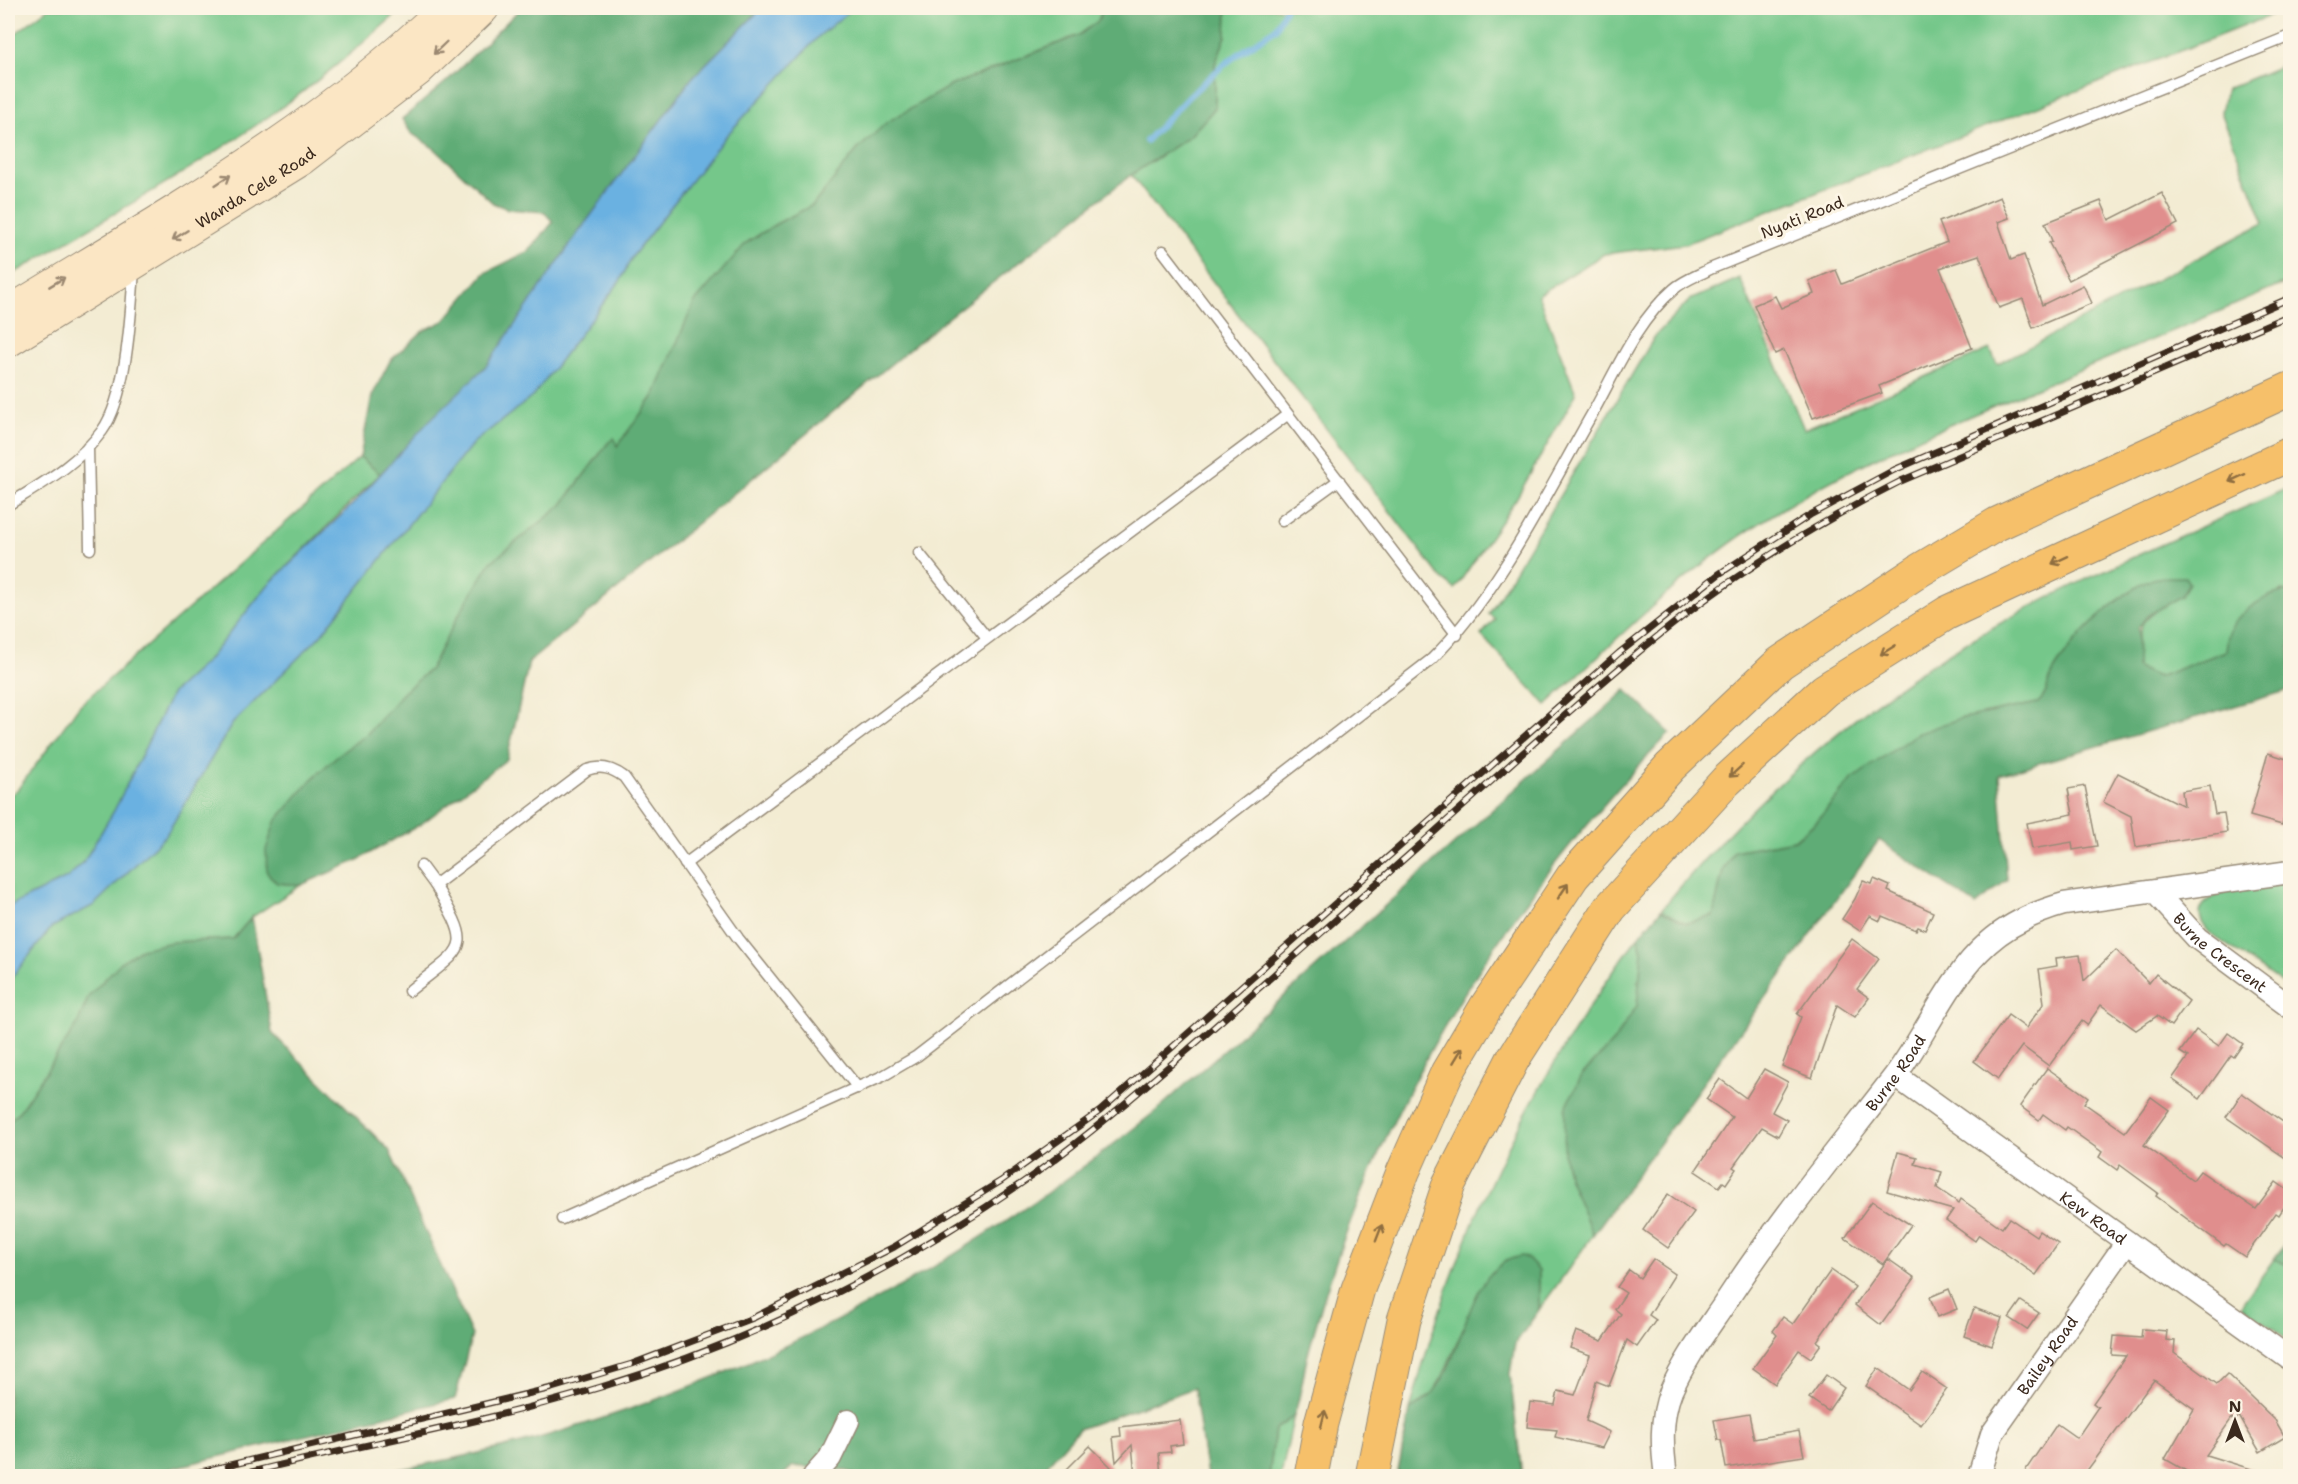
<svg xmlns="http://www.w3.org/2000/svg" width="2298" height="1484" font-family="'Shantell Sans',sans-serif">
<rect width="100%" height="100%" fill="#fcf5e5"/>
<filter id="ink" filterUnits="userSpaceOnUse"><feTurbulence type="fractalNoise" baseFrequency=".0167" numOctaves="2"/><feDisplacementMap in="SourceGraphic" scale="12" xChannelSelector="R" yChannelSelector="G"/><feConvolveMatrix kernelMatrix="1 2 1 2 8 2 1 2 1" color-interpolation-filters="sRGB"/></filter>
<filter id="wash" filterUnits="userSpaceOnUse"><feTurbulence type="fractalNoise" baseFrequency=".008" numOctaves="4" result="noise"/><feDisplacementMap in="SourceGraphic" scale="24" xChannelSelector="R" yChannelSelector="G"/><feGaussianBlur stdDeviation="1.35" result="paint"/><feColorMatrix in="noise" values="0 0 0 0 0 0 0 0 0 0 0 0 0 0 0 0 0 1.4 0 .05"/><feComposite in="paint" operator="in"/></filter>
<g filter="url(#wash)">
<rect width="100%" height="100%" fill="#f3ecd3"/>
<g fill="#74c78a" stroke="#587854" stroke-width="1.5">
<path d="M49,8H403C360,46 316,84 268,117C185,175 95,224 8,277V39Z"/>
<path d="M853,8H1103L1098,21L1079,35L950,86L858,149L813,205L776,224L746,243L637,423L617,446L608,443L561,506L491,562L463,607L430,669L403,693L367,734L337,756L312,779L277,883L301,885L252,917L233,939L172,942L89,996L77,1025L21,1109L8,1123V982L52,927L94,905L166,835L232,724L320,636L473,443L533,396L620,281L632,257L725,137L819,36Z"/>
<path d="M1227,8H2290L1685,244L1604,254L1538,295L1576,394L1516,499L1455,589L1442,579L1131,175L1190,136L1215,108V64L1226,36Z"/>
<path d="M2290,62V281C2203,319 2115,355 2027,392C1936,430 1846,467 1763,521C1682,573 1616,640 1546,705L1481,635L1495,619L1489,614L1655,336L1690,300L1740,278L1804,429L1990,349L1997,364L2264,223L2221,112L2226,89Z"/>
<path d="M360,457L380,474L268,585L207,661L172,693L114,811L83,863L67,878L8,907V797L18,789L80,705Z"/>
<path d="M2290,487V592L2281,591L2230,629L2226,651L2158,677L2137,668C2138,618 2138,621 2181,596L2121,597C2098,620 2071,643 2054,671C2047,682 2049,693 2038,703L1958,719L1851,780L1817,821L1794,840L1734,851L1723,870L1713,916L1686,923L1661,910C1754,796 1870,695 1999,624C2092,572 2193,532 2290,487Z"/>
<path d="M2290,881V989L2210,933C2169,889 2268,885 2290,881Z"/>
<path d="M1638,937L1642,952L1637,1006L1613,1042L1582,1075L1564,1154L1568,1176L1593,1235L1539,1310V1271L1478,1293L1442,1378L1430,1396L1410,1410C1457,1230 1528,1087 1638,937Z"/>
<path d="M2274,1259L2290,1266V1341L2241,1305Z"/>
<path d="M1294,1415L1281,1476H1269L1275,1429Z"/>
</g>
<g fill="#5fac76" stroke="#4d6b4a" stroke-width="1.5">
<path d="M521,8H762L692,78L578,233L487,365L380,474L360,457L372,396L390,361L423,331L444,321L485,273L529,251L553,222L544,212L508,209L493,203L435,149L411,133L402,119L448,80Z"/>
<path d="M1103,8H1227L1226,36L1215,64V108L1190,136L1131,175L946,319L529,662L507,759L421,824L356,861L301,885L277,883L267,873L266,850L275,822L312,779L337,756L367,734L403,693L430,669L463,607L491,562L561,506L608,443L614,438L617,446L654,396L694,303L746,243L776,224L813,205L858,149L887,122L950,86L1079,35L1098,21Z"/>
<path d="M2185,577L2189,583L2181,596L2147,616L2138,628L2137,668L2158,677L2226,651C2227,644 2227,634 2231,628C2239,611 2272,590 2290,592V690L1999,775L2007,880L1976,905L1879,840L1593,1235L1568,1176L1564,1154L1565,1109L1582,1075L1613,1042L1637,1006L1642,952L1638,937L1661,910L1686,923L1713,916L1723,870L1734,851L1795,840L1817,821L1851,780L1916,734L1958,719L2038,703C2049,693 2047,683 2054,671C2073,639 2117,594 2152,579C2161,576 2175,577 2185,577Z"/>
<path d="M1626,690L1670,733C1539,867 1435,1017 1363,1190C1340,1245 1322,1301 1307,1358C1304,1370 1299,1408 1293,1416C1290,1421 1280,1425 1275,1429L1269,1476H1207L1194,1388L1079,1429L1037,1476H859L847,1471L793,1466L782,1476H379L381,1473C431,1463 482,1454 532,1440C768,1373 966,1264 1157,1110Z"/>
<path d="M252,917L272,1033L389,1150L472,1335L455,1399L140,1476H8V1123L21,1109L77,1025L89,996L122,961L141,949L172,942L233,939Z"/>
<path d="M2290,1237V1266L2274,1259Z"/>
<path d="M1522,1256L1529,1259L1539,1271V1310L1515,1344L1510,1374L1522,1476H1397L1410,1410C1416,1406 1424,1402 1429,1397C1465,1363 1464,1264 1522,1256Z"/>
</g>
<path fill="#6ab1e1" stroke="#526e80" stroke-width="1.5" d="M762,8H853L819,36L725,137L632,257L620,281L533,396L473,443L320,636L232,724L166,835L94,905L52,927L8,982V907L67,878L83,863L114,811L172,693L207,661L268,585L355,502L429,421L487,365L578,233L692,78Z"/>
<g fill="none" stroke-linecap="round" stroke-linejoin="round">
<path stroke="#6ab1e1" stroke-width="6" d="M1146,141L1189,96L1226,63L1276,28L1286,8"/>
</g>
<g id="blocks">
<g fill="#e08e8d">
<path d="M2162,193L2178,224L2069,280L2049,243L2052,241L2045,223L2101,201L2109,220Z"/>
<path d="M2000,197L2009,218L1998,222L2011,260L2024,255L2042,305L2083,285L2092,303L2033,328L2023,299L1999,308L1979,255L1940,268L1972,348L1879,386L1882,393L1813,418L1784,350L1775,354L1754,305L1775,296L1781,308L1814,294L1809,281L1836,270L1842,284L1947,242L1939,222Z"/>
<path d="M2268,753L2290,760V792L2282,825L2250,816Z"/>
<path d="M2118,773L2184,806L2182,791L2210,786L2215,814L2224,813L2227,832L2136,847L2131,816L2103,802Z"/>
<path d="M2085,786L2097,846L2073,850L2072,842L2032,849L2027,823L2073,814L2068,789Z"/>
<path d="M1874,879L1890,886L1888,891L1933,912L1925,930L1918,927L1916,930L1882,916L1880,921L1870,916L1860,931L1842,919L1855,899L1863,881L1872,884Z"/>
<path d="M1852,939L1879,959L1857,989L1869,998L1855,1017L1837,1005L1812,1078L1782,1066L1801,1017L1797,1014Z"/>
<path d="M2116,950L2149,983L2156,974L2189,1001L2171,1026L2157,1016L2136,1030L2101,1005L2087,1025L2082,1021L2049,1066L2022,1046L1998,1079L1974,1061L2008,1015L2026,1028L2044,1003L2039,969L2057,966L2056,958L2080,955L2084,981Z"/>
<path d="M2196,1030L2219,1046L2228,1033L2243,1044L2234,1057L2231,1055L2200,1099L2172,1079L2188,1057L2180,1052Z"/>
<path d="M2047,1068L2088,1097L2084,1103L2125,1132L2151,1097L2169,1110L2144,1145L2193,1180L2200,1171L2256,1209L2276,1182L2290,1192V1198L2279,1215L2276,1213L2245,1257L2226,1244L2224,1246L2156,1196L2158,1193L2120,1165L2117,1170L2099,1157L2102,1152L2067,1127L2065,1130L2043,1114L2039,1120L2020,1106Z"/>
<path d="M1764,1069L1788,1082L1772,1112L1787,1120L1778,1136L1762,1127L1733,1167L1736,1169L1726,1184L1723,1182L1719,1187L1695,1171L1732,1117L1706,1099L1720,1079L1746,1098Z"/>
<path d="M2242,1093L2290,1127V1161L2226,1117Z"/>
<path d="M1898,1152L1917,1157L1915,1164L1942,1172L1937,1188L1959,1203L1961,1199L2002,1228L2009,1218L2036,1236L2039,1231L2058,1244L2036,1275L1979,1235L1975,1241L1946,1220L1953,1210L1887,1191Z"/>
<path d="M1668,1194L1694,1212L1668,1248L1643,1230Z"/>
<path d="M1872,1201L1911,1225L1883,1264L1845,1238Z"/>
<path d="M1653,1259L1675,1274L1649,1315L1656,1320L1637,1347L1627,1340L1609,1386L1596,1381L1586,1421L1610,1432L1602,1448L1555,1437L1557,1430L1527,1427L1530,1402L1555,1405L1558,1391L1575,1395L1590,1355L1570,1348L1576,1331L1602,1341L1621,1314L1615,1309L1626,1293L1617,1287L1629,1270L1640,1278Z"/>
<path d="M1888,1259L1915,1278L1881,1325L1855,1305Z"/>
<path d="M1831,1270L1855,1287L1817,1341L1821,1344L1811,1358L1799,1350L1775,1384L1753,1368L1777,1335L1773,1331L1783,1317L1793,1324Z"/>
<path d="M1949,1289L1957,1309L1937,1317L1930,1297Z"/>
<path d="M2021,1301L2039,1313L2027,1330L2009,1318Z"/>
<path d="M1974,1308L2002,1318L1992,1346L1964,1336Z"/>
<path d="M2142,1329L2167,1331L2166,1340L2175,1341L2174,1353L2217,1384L2227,1374L2275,1420L2285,1437L2260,1452L2239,1416L2234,1421L2232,1418L2206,1455L2264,1473L2263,1476H2195L2165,1459L2194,1409L2154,1380L2083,1476H2033L2025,1471L2057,1424L2077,1438L2098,1407L2093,1403L2126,1356L2112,1355L2114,1336L2141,1338Z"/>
<path d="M1878,1368L1909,1390L1922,1372L1947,1389L1921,1425L1866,1386Z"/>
<path d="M1826,1375L1844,1388L1828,1411L1809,1398Z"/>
<path d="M1749,1414L1754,1439L1799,1431L1804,1456L1726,1468L1721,1440H1718L1714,1420Z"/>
<path d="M1180,1420L1183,1444L1170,1446L1171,1452L1159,1453L1161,1476H1135L1132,1445L1116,1462L1113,1437L1121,1436L1120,1427Z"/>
<path d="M1090,1446L1111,1467L1101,1476H1060Z"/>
</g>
</g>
</g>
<g filter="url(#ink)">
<use href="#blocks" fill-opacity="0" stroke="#978b78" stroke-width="1.5"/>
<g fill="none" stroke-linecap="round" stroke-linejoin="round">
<g stroke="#978b78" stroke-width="13">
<g id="lane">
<path d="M1163,251L1457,635"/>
<path d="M88,447L90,549"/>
<path d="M8,505C41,484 78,464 102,431C127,397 131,312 134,269"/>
<path d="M1282,521L1339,480"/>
<path d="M919,553L987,638"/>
<path d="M685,864L1287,415"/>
<path d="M421,866L435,885"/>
<path d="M409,991C466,945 475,952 435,885L587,770C601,765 612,768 624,777L738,938L858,1088"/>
<path d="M562,1219L883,1076L917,1056L1432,659C1499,593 1545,496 1592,414C1616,371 1636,322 1674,289C1684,280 1699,275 1710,269L2290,36"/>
</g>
</g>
<g stroke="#978b78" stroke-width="25">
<g id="street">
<path id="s1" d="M2156,893L2197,938L2290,1007"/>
<path id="s2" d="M1896,1076L2290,1359"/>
<path d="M814,1476L830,1458L848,1421"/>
<path id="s3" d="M1666,1476C1662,1448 1660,1419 1671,1391C1684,1361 1704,1334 1723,1306C1775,1226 1836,1152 1894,1077C1927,1034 1947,979 1988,943C2010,923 2036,912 2064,904L2290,872"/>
<path id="s4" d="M1979,1476L1992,1434L2127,1242"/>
</g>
</g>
<g stroke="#978b78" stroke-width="34">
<g id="secondary">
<path d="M8,313C159,220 318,133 445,8"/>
<path id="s5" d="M8,341L302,159L418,70L483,8"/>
</g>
</g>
<g stroke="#978b78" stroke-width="35">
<g id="highway">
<path d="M1311,1476L1321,1423L1358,1289L1403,1172L1447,1073L1486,1007L1573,876L1670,767L1780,663L1920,570L1997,524L2290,389"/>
<path d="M1372,1476L1404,1320L1449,1184L1513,1059L1610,908L1726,781L1825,690L1947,613L2290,454"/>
</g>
</g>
<use href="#lane" stroke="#fff" stroke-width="10"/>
<use href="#street" stroke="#fff" stroke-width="22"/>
<use href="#secondary" stroke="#fbe6c4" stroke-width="32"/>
<use href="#highway" stroke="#f6c06b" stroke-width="33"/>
<g stroke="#3b2a1e" stroke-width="7">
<g id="rail">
<path d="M184,1476L552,1388L632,1364L753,1318L894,1247L1001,1181L1100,1111L1619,653L1719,574L1810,515L1894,470L2290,298"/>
<path d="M235,1476C357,1445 481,1424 601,1387C755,1341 905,1266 1036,1173C1089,1135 1140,1091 1190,1048C1290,962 1388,873 1487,785C1551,728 1614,670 1682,617C1750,564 1824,520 1901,481L2290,315"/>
</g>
</g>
<use href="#rail" stroke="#fcf5e5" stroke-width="4.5" stroke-dasharray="14" stroke-linecap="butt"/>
</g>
<defs><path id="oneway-shaft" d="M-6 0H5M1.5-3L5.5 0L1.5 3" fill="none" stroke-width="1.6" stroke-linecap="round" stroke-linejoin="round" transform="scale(1.5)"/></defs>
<g stroke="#9b8871">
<use href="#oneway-shaft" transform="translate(440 48) rotate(136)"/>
<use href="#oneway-shaft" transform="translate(223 180) rotate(-33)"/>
<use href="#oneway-shaft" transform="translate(180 235) rotate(148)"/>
<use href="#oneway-shaft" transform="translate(57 282) rotate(-31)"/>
</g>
<g stroke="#8f6e41">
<use href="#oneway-shaft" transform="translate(2237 478) rotate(155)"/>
<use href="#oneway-shaft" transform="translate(2060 560) rotate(155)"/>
<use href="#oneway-shaft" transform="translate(1888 650) rotate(148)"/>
<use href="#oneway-shaft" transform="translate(1736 771) rotate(138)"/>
<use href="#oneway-shaft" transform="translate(1563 891) rotate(-56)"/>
<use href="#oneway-shaft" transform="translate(1458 1055) rotate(-59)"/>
<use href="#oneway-shaft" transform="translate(1379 1233) rotate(-69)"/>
<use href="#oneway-shaft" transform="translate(1323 1419) rotate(-76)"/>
</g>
</g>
<g text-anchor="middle" stroke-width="6" stroke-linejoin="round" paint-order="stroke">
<g font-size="16" fill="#3b2a1e" stroke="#fcf5e5">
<text dy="6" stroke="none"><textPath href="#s5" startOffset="291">Wanda Cele Road</textPath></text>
<text transform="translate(1802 217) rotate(-22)" y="6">Nyati Road</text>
<text dy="6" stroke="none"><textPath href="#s1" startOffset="88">Burne Crescent</textPath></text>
<text dy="6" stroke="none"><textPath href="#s3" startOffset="476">Burne Road</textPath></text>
<text dy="6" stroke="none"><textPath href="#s2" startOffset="243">Kew Road</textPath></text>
<text dy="6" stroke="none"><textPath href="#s4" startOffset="140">Bailey Road</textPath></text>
</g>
</g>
<rect width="2298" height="1484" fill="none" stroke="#fcf5e5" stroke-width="30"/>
<g transform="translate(2235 1421)" stroke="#fcf5e5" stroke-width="4.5" paint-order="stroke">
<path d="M0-4.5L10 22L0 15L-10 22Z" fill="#3b2a1e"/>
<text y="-9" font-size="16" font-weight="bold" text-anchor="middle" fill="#3b2a1e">N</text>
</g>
</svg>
